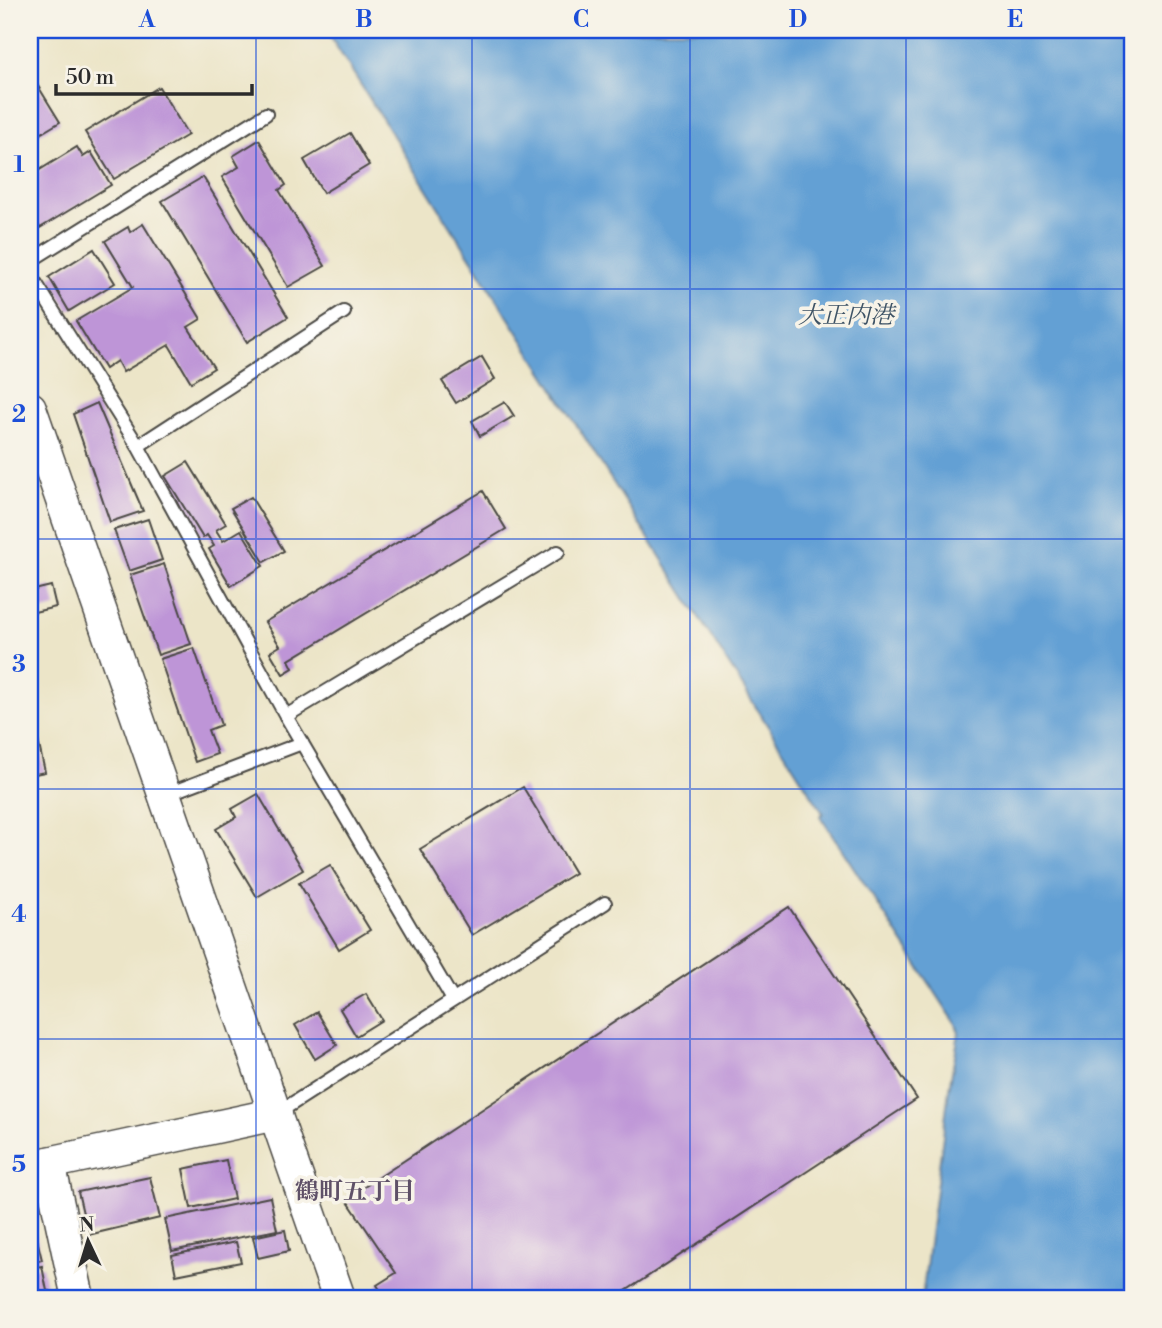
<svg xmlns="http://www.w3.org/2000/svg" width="1162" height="1328" font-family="'Libre Bodoni','Noto Serif JP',serif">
<rect width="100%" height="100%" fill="#f7f3e8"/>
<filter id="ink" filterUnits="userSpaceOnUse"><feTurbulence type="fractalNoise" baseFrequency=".0143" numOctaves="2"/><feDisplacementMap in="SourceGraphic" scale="14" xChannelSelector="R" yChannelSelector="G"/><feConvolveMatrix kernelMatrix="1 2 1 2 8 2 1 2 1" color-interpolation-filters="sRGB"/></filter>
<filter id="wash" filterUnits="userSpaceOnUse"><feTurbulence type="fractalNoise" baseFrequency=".00686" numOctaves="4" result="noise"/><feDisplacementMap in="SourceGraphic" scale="28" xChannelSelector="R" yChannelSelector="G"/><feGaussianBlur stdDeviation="1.57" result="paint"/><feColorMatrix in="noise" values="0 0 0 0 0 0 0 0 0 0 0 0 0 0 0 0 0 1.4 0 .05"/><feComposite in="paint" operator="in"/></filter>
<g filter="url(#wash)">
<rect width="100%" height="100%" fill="#ece5c8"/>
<path fill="#63a0d4" stroke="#476680" stroke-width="2" d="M326,30H1132V1298H922L949,1089L959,1033L956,1024L820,816L823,813Z"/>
<g id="blocks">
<g fill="#be95d7">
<path d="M30,73L60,122L30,140Z"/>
<path d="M159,87L188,135L114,179L85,132Z"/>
<path d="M350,133L369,165L323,193L304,160Z"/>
<path d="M259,140L286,185L279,190L325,266L288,287L222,177L239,167L233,156Z"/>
<path d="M77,147L83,157L91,152L111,185L40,228L30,212V176Z"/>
<path d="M203,177L288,317L247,342L162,201Z"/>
<path d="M143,224L201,319L188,327L214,368L191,382L169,345L123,372L117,361L105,369L76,321L133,287L105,241L128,227L130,232Z"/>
<path d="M94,249L115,283L69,311L49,277Z"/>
<path d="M482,357L495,379L456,403L442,381Z"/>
<path d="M505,402L514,416L480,436L472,421Z"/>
<path d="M97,403L143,511L110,522L73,414Z"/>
<path d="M188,462L226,524L216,530L223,541L241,530L263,566L231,586L209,549L214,546L207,535L203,538L165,476Z"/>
<path d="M483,491L506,529L289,660L293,668L283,674L270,652L280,646L265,622Z"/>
<path d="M251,497L284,551L264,562L231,508Z"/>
<path d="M148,519L162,560L129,571L114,530Z"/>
<path d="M164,564L191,644L158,655L130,575Z"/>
<path d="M51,586L56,607L30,613V591Z"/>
<path d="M194,648L221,725L208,730L217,754L195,762L160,659Z"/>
<path d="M31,709L45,772L30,775V710Z"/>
<path d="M523,787L575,873L472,935L420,849Z"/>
<path d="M258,794L303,870L257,897L216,829L236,817L232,809Z"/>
<path d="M330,865L370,930L339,949L299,883Z"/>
<path d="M789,907L917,1099L615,1298H385L377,1285L396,1273L346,1199Z"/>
<path d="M366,994L382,1020L356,1036L340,1009Z"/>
<path d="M317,1012L337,1045L315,1059L295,1025Z"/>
<path d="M226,1160L234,1199L191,1208L183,1169Z"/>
<path d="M150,1177L160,1218L88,1235L78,1192Z"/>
<path d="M270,1197L277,1230L172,1251L165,1219Z"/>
<path d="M30,1210L42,1260L30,1263Z"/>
<path d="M285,1230L289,1251L258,1258L253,1237Z"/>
<path d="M236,1242L241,1262L176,1275L172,1255Z"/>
<path d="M42,1266L47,1291H50L52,1298H30V1268Z"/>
</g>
</g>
</g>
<g filter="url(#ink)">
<use href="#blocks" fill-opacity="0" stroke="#484743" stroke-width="2"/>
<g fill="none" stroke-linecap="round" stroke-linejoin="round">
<g stroke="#484743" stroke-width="16">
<g id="service">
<path d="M30,261L266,114"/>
<path d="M30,274L138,446L286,716L453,1000"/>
<path d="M138,446L344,312"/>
<path d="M286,716L558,552"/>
<path d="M165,795L302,743"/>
<path d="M276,1114L605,903"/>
</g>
</g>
<g stroke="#484743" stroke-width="35">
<g id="tertiary">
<path d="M30,408L339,1298"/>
<path d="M49,1163L78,1298"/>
<path d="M30,1167L276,1114"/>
</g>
</g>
<use href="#service" stroke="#fff" stroke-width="12"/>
<use href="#tertiary" stroke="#fff" stroke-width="32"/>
</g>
</g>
<path fill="none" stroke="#1d4ed8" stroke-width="2" stroke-opacity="0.55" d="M256,30V1298M472,30V1298M690,30V1298M906,30V1298M30,289H1132M30,539H1132M30,789H1132M30,1039H1132"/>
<g text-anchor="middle" stroke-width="7" stroke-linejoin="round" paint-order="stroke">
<g font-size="24" font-style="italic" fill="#3f5466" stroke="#f7f3e8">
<text x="846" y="323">大正内港</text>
</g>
<g font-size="24" font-weight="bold" fill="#5e5067" stroke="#f7f3e8">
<text x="355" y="1199">鶴町五丁目</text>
</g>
</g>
<rect width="1162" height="1328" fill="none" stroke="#f7f3e8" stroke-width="77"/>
<g transform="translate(88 1241) rotate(356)" stroke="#f7f3e8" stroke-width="5" paint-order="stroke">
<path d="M0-5L12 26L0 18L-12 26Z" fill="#2b2b2b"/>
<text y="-10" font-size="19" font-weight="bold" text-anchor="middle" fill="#2b2b2b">N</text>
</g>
<path d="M56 84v10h196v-10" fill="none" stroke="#2b2b2b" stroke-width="3.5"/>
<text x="66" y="84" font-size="21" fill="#2b2b2b" stroke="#f7f3e8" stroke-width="5" paint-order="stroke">50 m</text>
<rect x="38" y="38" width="1086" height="1252" fill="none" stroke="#1d4ed8" stroke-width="2.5"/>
<g font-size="23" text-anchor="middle" font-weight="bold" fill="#1d4ed8">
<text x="147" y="27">A</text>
<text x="364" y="27">B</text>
<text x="581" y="27">C</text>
<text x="798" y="27">D</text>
<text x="1015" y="27">E</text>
<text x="19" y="172">1</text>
<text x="19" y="422">2</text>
<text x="19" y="672">3</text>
<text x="19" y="922">4</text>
<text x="19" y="1172">5</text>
</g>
</svg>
